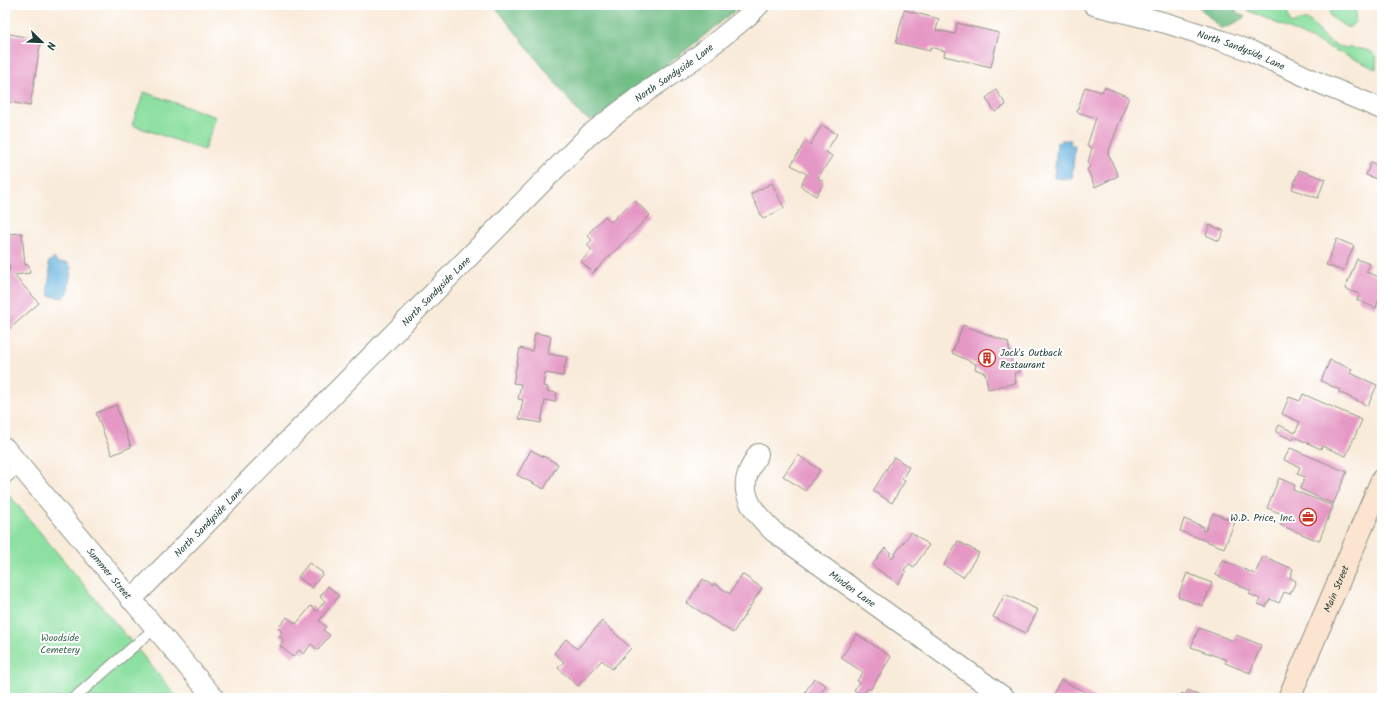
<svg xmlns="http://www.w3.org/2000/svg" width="1387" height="703" font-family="Kalam,sans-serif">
<rect width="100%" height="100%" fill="#fff"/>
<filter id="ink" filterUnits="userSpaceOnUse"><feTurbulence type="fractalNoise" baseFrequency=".025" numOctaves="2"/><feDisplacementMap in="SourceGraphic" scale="8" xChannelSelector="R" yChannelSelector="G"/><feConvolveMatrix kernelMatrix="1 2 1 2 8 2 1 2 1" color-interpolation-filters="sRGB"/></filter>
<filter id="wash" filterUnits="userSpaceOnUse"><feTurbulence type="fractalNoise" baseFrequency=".012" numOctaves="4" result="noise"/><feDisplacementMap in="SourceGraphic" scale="16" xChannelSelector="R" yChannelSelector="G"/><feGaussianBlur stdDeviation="0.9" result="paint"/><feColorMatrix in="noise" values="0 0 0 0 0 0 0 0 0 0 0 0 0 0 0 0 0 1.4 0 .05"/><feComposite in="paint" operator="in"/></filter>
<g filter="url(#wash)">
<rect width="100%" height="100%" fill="#f9ebda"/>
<g fill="#8de0a1" stroke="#568e6a">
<path d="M1229,5H1285L1291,24C1297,22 1303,18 1310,21C1318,29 1325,41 1335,45C1345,50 1373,46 1376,57C1377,60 1376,66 1376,69L1241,7H1238L1236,10L1229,6Z"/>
<path d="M1340,5H1346L1356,10L1355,22L1350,27H1346L1331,17C1327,10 1335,8 1340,5Z"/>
<path d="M144,92L216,117L204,150L132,125Z"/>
<path d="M5,490L178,698H5Z"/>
</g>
<g fill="#72be87" stroke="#487e5e">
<path d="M494,5H742L695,43L596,120L588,119L579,113Z"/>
<path d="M1197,5H1229V7L1236,10L1237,13L1245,17L1230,26L1220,28Z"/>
</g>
<g fill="#62b0dc" stroke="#407688">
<path d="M1061,140H1071L1070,145H1075L1072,179L1054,178L1057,142L1061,143Z"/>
<path d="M54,258L57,262L68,263L71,268L68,293L62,298L50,296C44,284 54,274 48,263Z"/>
</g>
<g id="blocks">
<g fill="#e598c5">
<path d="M904,10L939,19L936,30L955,34L957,23L999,33L991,67L944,56L945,51L930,47V51L896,43Z"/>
<path d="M5,33L41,40L30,106L5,101Z"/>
<path d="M1085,87L1102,92L1104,87L1129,97L1108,153L1118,176L1095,187L1087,169L1090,167L1088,162L1092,148L1087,146L1096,118L1077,112Z"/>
<path d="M996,90L1006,105L995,112L986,98Z"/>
<path d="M822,125L837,134L826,152L832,156L818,178L824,182L816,196L800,186L807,174L791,165L805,142L810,145Z"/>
<path d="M1371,162L1382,167V181L1366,175Z"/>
<path d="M1299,170L1325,179L1318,198L1292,189Z"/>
<path d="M772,183L784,208L763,219L751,194Z"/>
<path d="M634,200L650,215L593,273L581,261L592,250L587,245L592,240L587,235L605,216L611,222Z"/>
<path d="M1210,225L1224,231L1219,241L1206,235Z"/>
<path d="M22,233L25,265H29L30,273L14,275L39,303L7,331L5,328V274L10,270L9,264H5V234Z"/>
<path d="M1337,239L1354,246L1343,271L1326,265Z"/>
<path d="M1357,259L1370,264L1366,272L1382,278V300L1379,299L1376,308L1357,300L1360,294L1345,289Z"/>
<path d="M963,325L1008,342L1012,364L1019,363L1020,372L1014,373L1016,383L988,389L985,373L975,369L976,364L952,353Z"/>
<path d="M535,333L551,336L548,354L567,357L563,376L545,373L543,386L548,387L547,391L557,393L555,402L545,400L541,423L519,419L523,400L518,399L521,384L513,383L520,348L532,351Z"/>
<path d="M1330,360L1352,369L1350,373L1377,385L1368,406L1339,392L1340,390L1321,381Z"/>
<path d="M1303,394L1362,420L1346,456L1322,446L1321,449L1294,437L1293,440L1276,432L1279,425L1295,433L1300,422L1282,414L1289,397L1300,401Z"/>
<path d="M116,405L131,447L112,455L96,413Z"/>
<path d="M1290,448L1347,472L1333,504L1300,489L1305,477L1297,474L1300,467L1284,460Z"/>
<path d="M531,450L558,464L544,489L517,475Z"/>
<path d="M798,455L820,470L805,491L783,476Z"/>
<path d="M894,457L909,467L902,479L905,481L892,503L873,491Z"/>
<path d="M1279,478L1295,485L1293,490L1333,506L1319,541L1280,525L1285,515L1267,508Z"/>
<path d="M1213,513L1235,522L1224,548L1180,531L1184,519L1204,527L1202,530L1205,531Z"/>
<path d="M911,532L929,545L914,567L909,564L904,570L906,572L898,584L872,565L885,548L891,553L889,555L892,558Z"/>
<path d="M958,541L979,553L963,577L944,565Z"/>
<path d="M1263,556L1293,569L1290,578L1296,581L1290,594L1284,592L1279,603L1270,599L1266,607L1258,604L1260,599L1249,594L1251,591L1216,575L1222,560L1255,574Z"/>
<path d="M309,563L323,573L312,588L298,577Z"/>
<path d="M1187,573L1212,583L1203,606L1178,597Z"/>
<path d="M742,574L762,588L733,633L687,603L703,579L713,586L714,583L730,594Z"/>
<path d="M328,586L339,596L319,621L326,627L323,630L330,635L318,650L311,644L304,654L299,650L293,657L280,646L284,640L279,636L282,632L278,628L287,617L296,624L311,606L317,611L325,601L320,597Z"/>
<path d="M1005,594L1038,610L1026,633L993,617Z"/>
<path d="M602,621L631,648L612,669L602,660L578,686L558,668L564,662L554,653L566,639L577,649Z"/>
<path d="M1199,628L1234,641L1236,635L1261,645L1250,673L1225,663L1227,660L1191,647Z"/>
<path d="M857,634L891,657L870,690L868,688L863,696L854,690L859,682L857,681L863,672L841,658Z"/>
<path d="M814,678L826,685L818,698H810L804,694Z"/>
<path d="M1061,680L1097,698H1051Z"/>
<path d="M1188,690L1204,698H1179L1182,693L1185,695Z"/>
</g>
</g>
</g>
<g filter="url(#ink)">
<use href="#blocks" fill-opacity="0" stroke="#8c9487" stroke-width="1"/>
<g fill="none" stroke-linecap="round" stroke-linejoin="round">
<g stroke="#8c9487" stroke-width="12">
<g id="lane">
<path d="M5,479L20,466"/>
<path d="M74,698L155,628"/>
</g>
</g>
<g stroke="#8c9487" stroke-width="22">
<g id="street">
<path id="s1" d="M1094,5L1166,23L1223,41L1251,51L1324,85L1382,109"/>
<path id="s2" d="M5,448L214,698"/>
<path id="s3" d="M758,454C755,460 750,467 748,473C739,498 758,516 774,532L1005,698"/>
<path id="s4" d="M131,600L589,135L640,96L697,57L748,16L759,5"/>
</g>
</g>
<g stroke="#8c9487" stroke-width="24">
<g id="secondary">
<path id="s5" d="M1289,698L1382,480"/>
</g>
</g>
<use href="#lane" stroke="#fff" stroke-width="10"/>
<use href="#street" stroke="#fff" stroke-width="20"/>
<use href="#secondary" stroke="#fce5d0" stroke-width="22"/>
</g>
</g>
<defs>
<g id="building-ring" transform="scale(0.9)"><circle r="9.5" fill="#fff" stroke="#c8321e" stroke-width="1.5"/><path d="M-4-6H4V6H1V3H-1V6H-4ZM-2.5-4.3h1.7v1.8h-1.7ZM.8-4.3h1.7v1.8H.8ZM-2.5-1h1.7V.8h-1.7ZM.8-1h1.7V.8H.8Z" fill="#c8321e"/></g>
<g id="office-ring" transform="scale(0.9)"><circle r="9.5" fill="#fff" stroke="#c8321e" stroke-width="1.5"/><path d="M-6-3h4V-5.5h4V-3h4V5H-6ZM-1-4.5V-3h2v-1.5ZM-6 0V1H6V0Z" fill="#c8321e"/></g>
</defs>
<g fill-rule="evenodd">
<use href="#building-ring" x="987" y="358"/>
<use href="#office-ring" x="1308" y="517"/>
</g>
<g text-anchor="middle" stroke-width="4" stroke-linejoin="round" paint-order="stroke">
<g font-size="10" fill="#1f3d34" stroke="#fff">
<text dy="4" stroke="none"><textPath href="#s1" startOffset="154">North Sandyside Lane</textPath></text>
<text dy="4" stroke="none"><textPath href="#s4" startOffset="758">North Sandyside Lane</textPath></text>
<text dy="4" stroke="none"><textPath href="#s4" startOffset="434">North Sandyside Lane</textPath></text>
<text dy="4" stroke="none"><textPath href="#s4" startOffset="110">North Sandyside Lane</textPath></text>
<text dy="4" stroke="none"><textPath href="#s2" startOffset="163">Summer Street</textPath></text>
<text dy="4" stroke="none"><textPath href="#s3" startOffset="187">Minden Lane</textPath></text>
<text dy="4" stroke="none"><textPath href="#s5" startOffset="119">Main Street</textPath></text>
</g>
<g font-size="10" fill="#1f3d34" stroke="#fff" text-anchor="start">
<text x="1000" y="356">Jack's Outback<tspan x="1000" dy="12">Restaurant</tspan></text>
<text x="1295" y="521" text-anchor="end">W.D. Price, Inc.</text>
</g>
<g font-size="10" fill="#3a664f" stroke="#fff">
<text x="60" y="641">Woodside<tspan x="60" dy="12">Cemetery</tspan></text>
</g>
</g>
<rect width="1387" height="703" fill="none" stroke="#fff" stroke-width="20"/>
<g transform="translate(42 42) rotate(113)" stroke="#ffffff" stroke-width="3" paint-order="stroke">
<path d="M0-3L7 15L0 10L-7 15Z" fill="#1f3d34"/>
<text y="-6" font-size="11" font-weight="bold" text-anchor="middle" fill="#1f3d34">N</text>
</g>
</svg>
